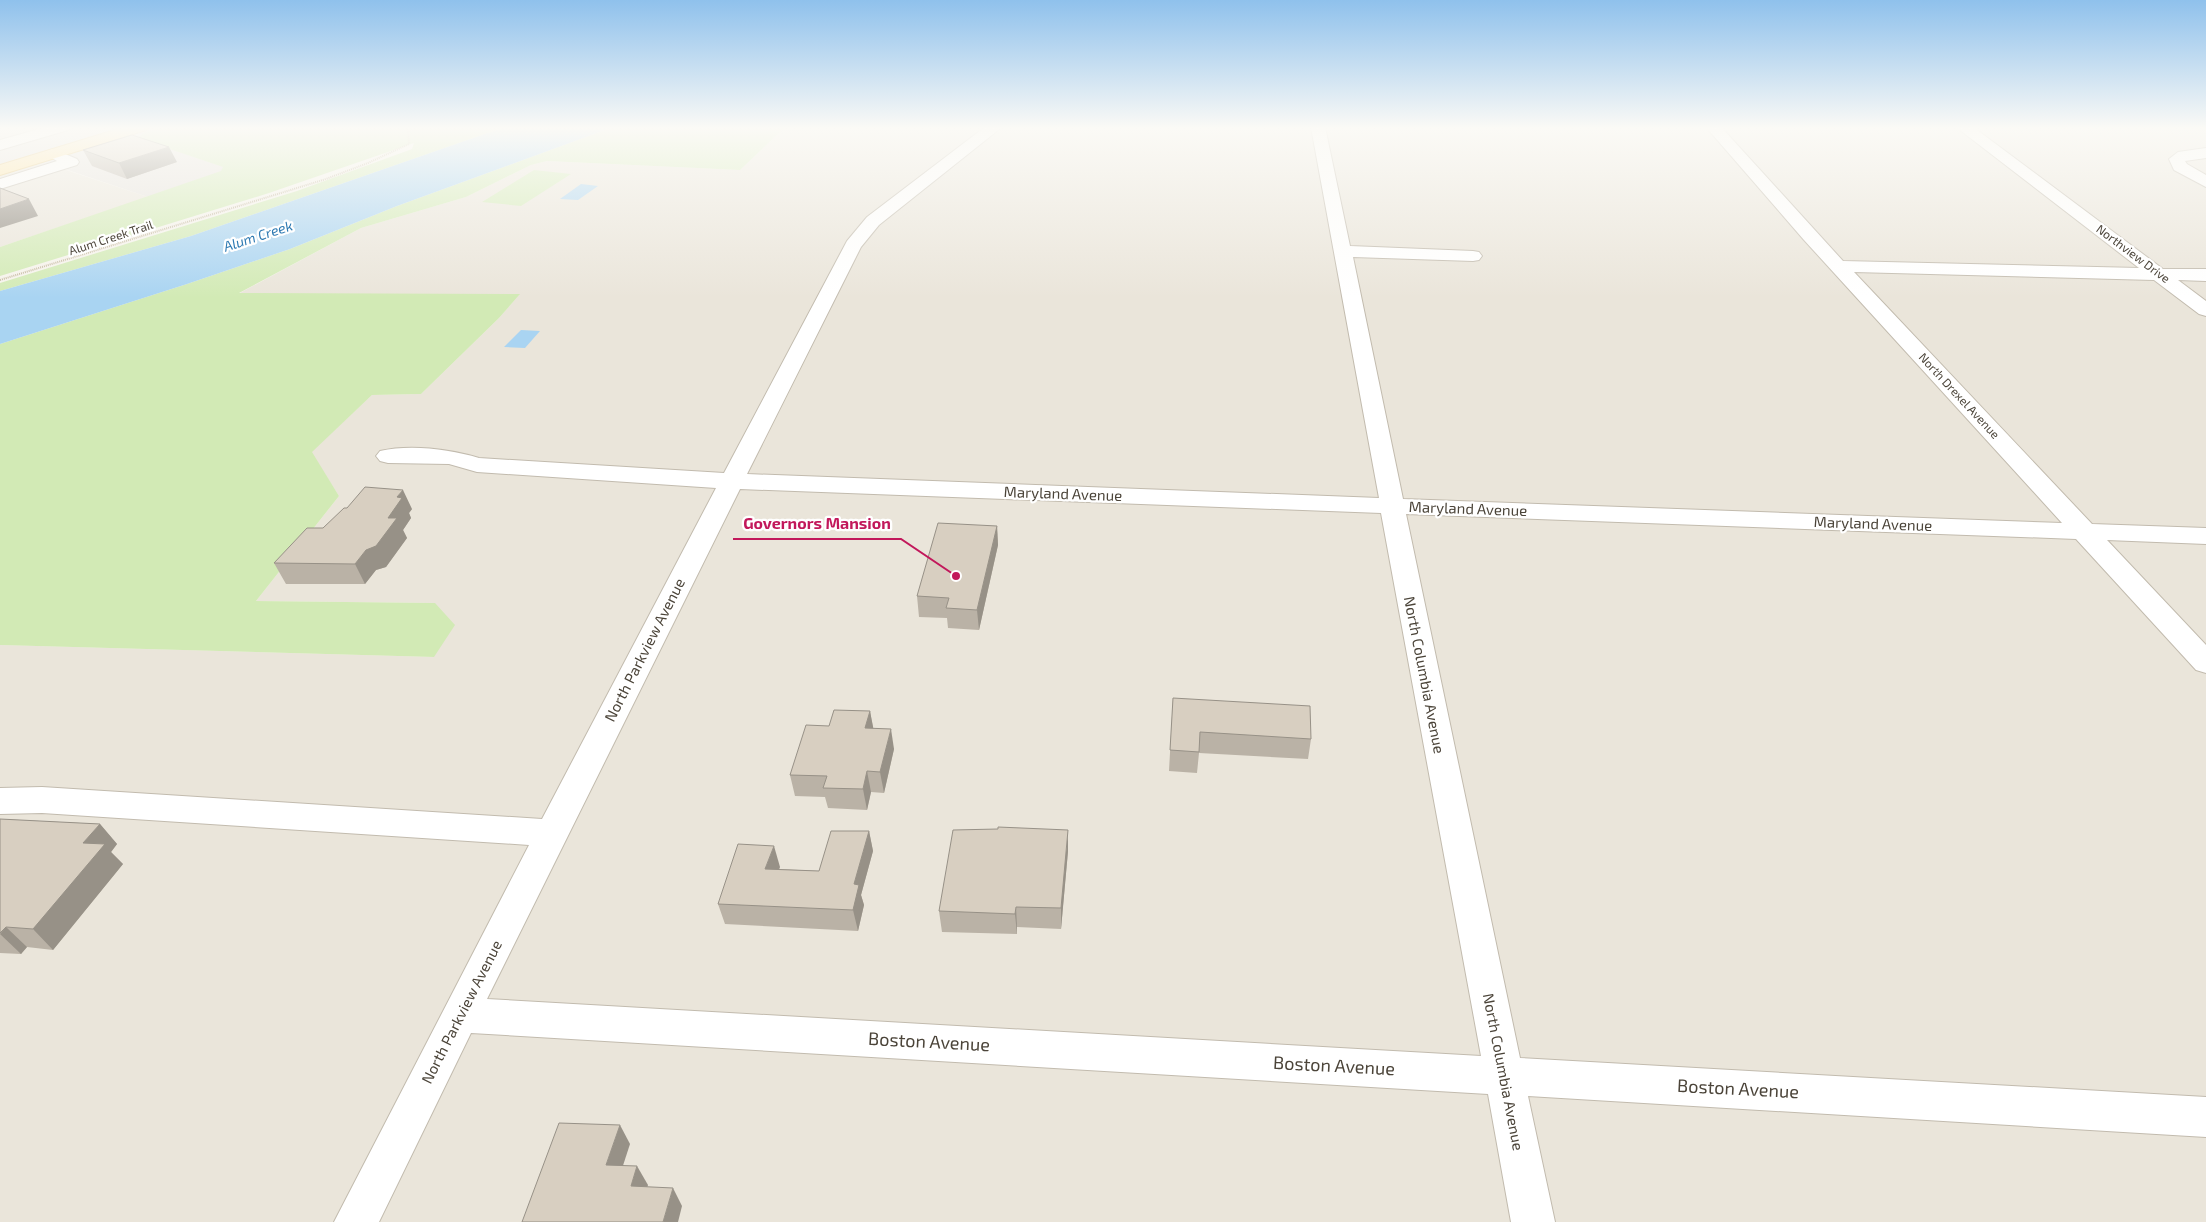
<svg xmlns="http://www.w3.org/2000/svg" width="2206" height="1222" font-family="'Exo 2',sans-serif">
<rect width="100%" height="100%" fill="#f6f3ec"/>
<g fill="#eae5da">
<path d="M790,127H2206V1222H0V645L434,657L435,603L256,601L339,496L311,452L372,395L421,394L499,318L519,295L238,294L361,228L466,197L531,165L547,161L740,170L781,131Z"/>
<path d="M41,161L72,172L148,197L0,247V173Z"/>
</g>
<path fill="#e6e2dd" d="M0,127H162L145,132L138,138L224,167L221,172L148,197L41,161L0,173Z"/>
<g fill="#d2eab5">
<path d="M162,127H505L191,236L0,291V283L297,191L412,149L414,143L269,193L0,276V247L221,171L223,167L137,138L145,132Z"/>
<path d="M613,127H790L781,131L740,170L547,161L531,165L466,197L361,228L239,293L520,294L499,318L421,394L372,395L312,452L339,496L256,601L435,603L455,625L434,657L0,645V344L187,284L290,249L397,206Z"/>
<path d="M534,170L571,174L521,206L482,202Z"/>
</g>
<g fill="#a9d4f2">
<path d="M505,127H613L397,206L290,249L187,284L0,344V291L191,236Z"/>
<path d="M581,184L598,186L578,200L560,199Z"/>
<path d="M521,330L540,331L525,348L504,347Z"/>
</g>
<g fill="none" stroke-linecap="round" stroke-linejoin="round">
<g stroke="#c2bbae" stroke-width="2">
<g id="minor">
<path d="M46,127H70L68,130L0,150V140Z"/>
<path d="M985,127H1002L879,225L861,247L747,474L1379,498L1311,127H1325L1350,246L1473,251L1479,252L1482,256L1479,260L1473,261L1353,257L1403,499L2062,523L1804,240L1706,127H1721L1843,261L2139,268L1956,127H1973L2163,269H2206V281L2178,280L2206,301V316L2199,314L2154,280L1854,272L2092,524L2206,528V544L2107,540L2206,645V673L2196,670L2076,539L1406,514L1520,1058L2206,1097V1137L1528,1096L1555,1222H1511L1488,1094L471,1033L379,1222H334L529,845L42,813L0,814V788L42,787L542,819L716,488L477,472L449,464L388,463L380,461L376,456L380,451C410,444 450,449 479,458L724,473L847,241L867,217ZM740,489L1381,513L1481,1056L487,999Z"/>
<path d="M2206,148V158L2185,161L2187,164L2206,175V187L2174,170L2169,159L2178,152Z"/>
<path d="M53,149L77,159L79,162L77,165L0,189V179L57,161L45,154L48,151Z"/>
</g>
</g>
<g stroke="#e6c16a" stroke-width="2">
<path id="major" d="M125,127H148L146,130L0,175V165Z"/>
</g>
<path stroke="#c4b79f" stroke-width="2" stroke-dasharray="1 1" stroke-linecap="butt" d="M0,280L326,179L368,163L409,144L408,127"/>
<use href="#minor" fill="#fff" fill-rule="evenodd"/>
<use href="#major" fill="#ffe39c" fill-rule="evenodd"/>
</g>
<g fill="#bab2a6">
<path d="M83,150L177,162L127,179L92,166Z"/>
<path d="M347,508L412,509L409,513L411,518L403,530L407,538L386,567L376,570L365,584H286L274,563L323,528Z"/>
<path d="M997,526L998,545L979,630L948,628L947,618L919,617L917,596Z"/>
<path d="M1173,698L1311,739L1308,759L1199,753L1197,773L1169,771Z"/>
<path d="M870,711L873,728L894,749L884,793L871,792L867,810L828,808L825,797L795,796L790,775L829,726Z"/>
<path d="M0,819L100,824L117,844L111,852L123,864L53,950L27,947L21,954L0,953Z"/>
<path d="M869,831L873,851L861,895L864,905L858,931L725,924L718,904L780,867L779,869L819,871Z"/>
<path d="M1068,851L1061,929L1017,927V934L942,932L939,911Z"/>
</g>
<g fill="#979187">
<path d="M169,147L177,162L127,179L119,163Z"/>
<path d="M29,199L38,216L0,228V209Z"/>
<path d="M403,490L412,509L409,513L411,518L403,530L407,538L386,567L376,570L365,584L355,564L366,550L388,518L397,497Z"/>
<path d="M997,526L998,545L979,630L977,610Z"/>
<path d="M870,711L874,732L865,728Z"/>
<path d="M891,729L894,749L884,793L880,772Z"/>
<path d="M867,771L871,792L867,810L863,789Z"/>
<path d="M100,824L117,844L111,852L123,864L53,950L33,929L83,843Z"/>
<path d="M1068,830V851L1061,929V908Z"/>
<path d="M869,831L873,851L861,895L864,905L858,931L853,910L854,884Z"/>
<path d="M774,846L780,867L771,889L765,869Z"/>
<path d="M1016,907L1017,927V934L1015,914Z"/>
<path d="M6,927L27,947L21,954L0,934Z"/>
<path d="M620,1125L630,1144L617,1184L606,1165Z"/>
<path d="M637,1166L648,1185L642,1205L631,1186Z"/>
<path d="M673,1188L682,1206L678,1222H663Z"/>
</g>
<g fill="#d8cfc1" stroke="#979187">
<path d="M132,135L169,147L119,163L83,150Z"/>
<path d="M0,188L29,199L0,209Z"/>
<path d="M365,487L403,490L397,497L402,498L388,518H397L376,546L366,550L355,564L274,563L307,528H323L344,508H347Z"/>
<path d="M938,523L997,526L977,610L946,608L949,598L917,596Z"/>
<path d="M1173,698L1310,706L1311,739L1200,732L1199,752L1170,750Z"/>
<path d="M834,710L870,711L865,728L891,729L880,772L867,771L863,789L823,788L827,776L790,775L806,725L829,726Z"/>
<path d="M0,819L100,824L83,843L105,844L33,929L6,927L0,933Z"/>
<path d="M998,827L1068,830L1061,908L1016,907L1015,914L939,911L953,830L998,829Z"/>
<path d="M831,831H869L854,884L859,885L853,910L718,904L738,844L774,846L765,869L819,871Z"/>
<path d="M559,1123L620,1125L606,1165L637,1166L631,1186L673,1188L663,1222H522Z"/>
</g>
<linearGradient id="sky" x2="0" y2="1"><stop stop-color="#8fc1ec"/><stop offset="0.43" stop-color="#fbfaf6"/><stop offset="1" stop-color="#fbfaf6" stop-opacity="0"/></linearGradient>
<rect width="2206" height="298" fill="url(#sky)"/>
<g text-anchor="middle" stroke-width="4.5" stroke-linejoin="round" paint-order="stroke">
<g font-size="12" fill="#4b4439" stroke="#fff">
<text transform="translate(111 238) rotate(-18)" y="4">Alum Creek Trail</text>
<text transform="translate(2133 254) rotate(37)" y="4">Northview Drive</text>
<text transform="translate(1959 396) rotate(47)" y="4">North Drexel Avenue</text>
</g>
<g font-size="14" font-style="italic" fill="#2e7ab2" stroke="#fff">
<text transform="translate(258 236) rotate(-18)" y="5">Alum Creek</text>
</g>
<g font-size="15" fill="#4b4439" stroke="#fff">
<text transform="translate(1063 494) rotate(2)" y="5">Maryland Avenue</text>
<text transform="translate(1468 509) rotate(2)" y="5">Maryland Avenue</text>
<text transform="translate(1873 524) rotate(2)" y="5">Maryland Avenue</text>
<text transform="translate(645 650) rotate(-63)" y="5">North Parkview Avenue</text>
<text transform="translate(1424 675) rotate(79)" y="5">North Columbia Avenue</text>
<text transform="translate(462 1012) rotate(-63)" y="5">North Parkview Avenue</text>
<text transform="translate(1503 1072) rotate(79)" y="5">North Columbia Avenue</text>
</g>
<g font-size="18" fill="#4b4439" stroke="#fff">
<text transform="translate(929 1042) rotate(3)" y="6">Boston Avenue</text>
<text transform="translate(1334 1066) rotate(3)" y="6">Boston Avenue</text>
<text transform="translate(1738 1089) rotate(3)" y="6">Boston Avenue</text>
</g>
</g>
<path fill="none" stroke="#c2185b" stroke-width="2" d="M956 576L901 539H733"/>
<circle fill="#c2185b" stroke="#fff" stroke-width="2" cx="956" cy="576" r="5"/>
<g font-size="16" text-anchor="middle" font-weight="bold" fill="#c2185b" stroke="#fff" stroke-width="4.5" stroke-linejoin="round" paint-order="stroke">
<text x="817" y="529">Governors Mansion</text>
</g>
</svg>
